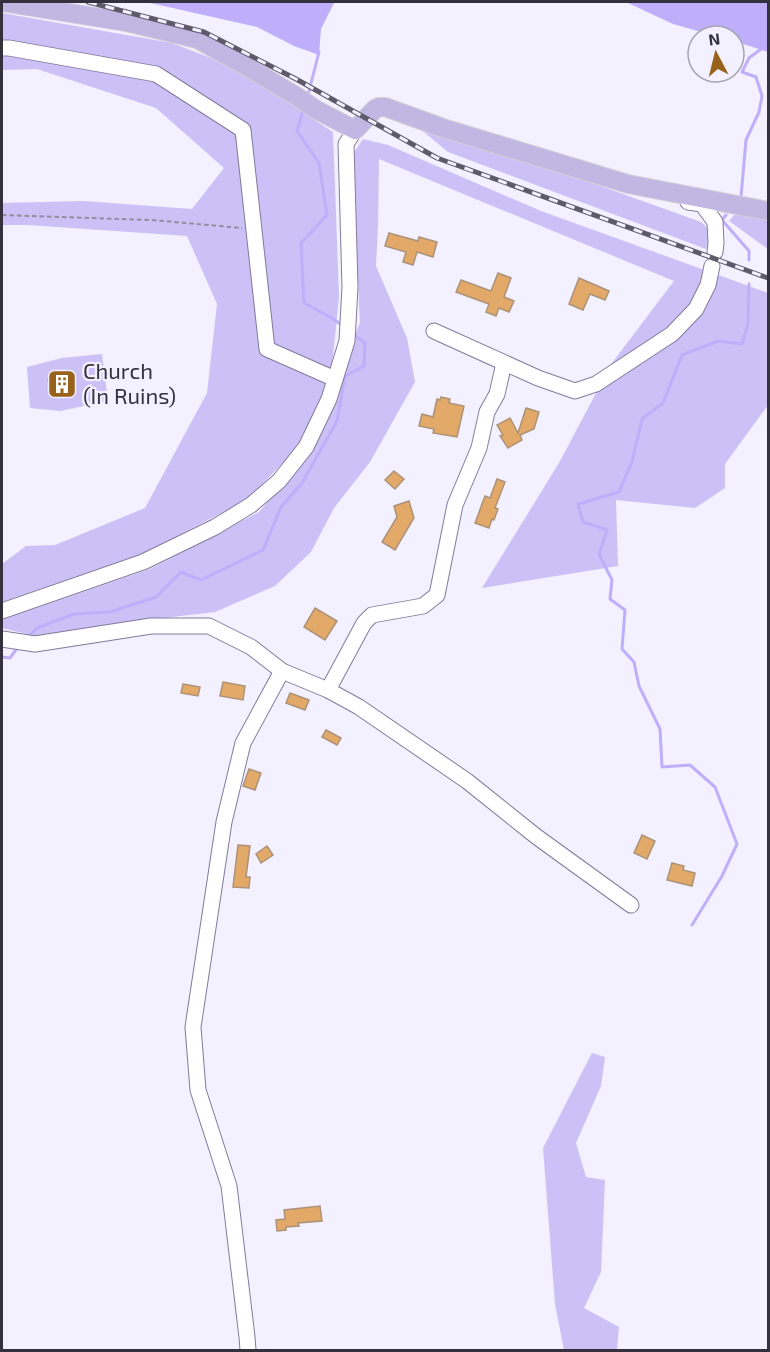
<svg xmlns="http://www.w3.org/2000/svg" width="770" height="1352" font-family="'Exo 2',sans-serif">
<rect width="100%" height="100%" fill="#f3f0ff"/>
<g fill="#cbc1f6">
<path d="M2,13L172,43L234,67L333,132L339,296L331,377L301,444L248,499L147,552L2,602V564L26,546L55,545L145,508L207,393L217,304L187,236L28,225H2V203L84,201L192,209L224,168L156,108L37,69L2,70Z"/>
<path d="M418,127L570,175L701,222L710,230L706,249L448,152Z"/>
<path d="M363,139L388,145L541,211L768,293V405L725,464V488L695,508L616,500L618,566L482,588L559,463L612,363L674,281L379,159L378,226L376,266L407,338L415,382L370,462L334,508L311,552L275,586L215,612L137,621L39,637L2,628V620L150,569L259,512L312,451L335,379L360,323L352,155Z"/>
<path d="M736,213L768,218V249L729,221Z"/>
<path d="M102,354L108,401L60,411L30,408L27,367L62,358Z"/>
<path d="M592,1053L605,1057L601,1086L576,1143L586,1177L605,1180L601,1272L584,1308L619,1327L617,1350H564L555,1304L543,1148Z"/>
</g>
<g fill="#bfaffa">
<path d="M146,2H337L334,3L321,29L319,55L294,46L257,27Z"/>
<path d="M626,2H768V52L734,41V36H716L673,24Z"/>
</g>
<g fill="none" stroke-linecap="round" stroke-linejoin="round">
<g stroke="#bfaffa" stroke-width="3">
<path d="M308,95L319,52"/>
<path d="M303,110L297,131L319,163L327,215L301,243L304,303L332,318L343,326"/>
<path d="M741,197L746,140L759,112L762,96L756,77L742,72L749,58L761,49L762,46"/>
<path d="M726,215L722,220L749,251V260"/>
<path d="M27,638L37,628L74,614L110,612L156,597L181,572L201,580L263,550L281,507L302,483L337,421L345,376L364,366L365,343L353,334"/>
<path d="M2,657L10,658L18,647"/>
<path d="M692,925L722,876L737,844L715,787L690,765L662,767L660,729L639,686L634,662L622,649L625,610L610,599L612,580L599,554L607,530L583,522L578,504L619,492L632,462L642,419L663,403L682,355L718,341L742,344L748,324L749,284"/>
</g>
</g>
<g fill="#e3a968" stroke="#ab9278" stroke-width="1.5">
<path d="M389,233L418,241L419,237L437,242L433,257L417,252L413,265L403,262L406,252L385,246Z"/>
<path d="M498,273L511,278L504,297L514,301L509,312L499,308L496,316L486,312L489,304L456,292L461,280L491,291Z"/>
<path d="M579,278L609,291L605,300L590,294L583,310L569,304Z"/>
<path d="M73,376L75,389L50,393L48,379Z"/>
<path d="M441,397L450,399L449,403L464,406L457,437L433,433L434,429L419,426L422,414L433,417L437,399L440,400Z"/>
<path d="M526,408L539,412L534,429L520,435L522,440L508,448L500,436L503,435L497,425L510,418L518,433Z"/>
<path d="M394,471L404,479L395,489L385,480Z"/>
<path d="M497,479L505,482L495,508L498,509L494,520L492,519L489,528L475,523L485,496L490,498Z"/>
<path d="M409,501L414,518L395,550L382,542L397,517L394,506Z"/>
<path d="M315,608L337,621L325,640L304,627Z"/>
<path d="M223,682L245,686L243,700L220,696Z"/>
<path d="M183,684L200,687L198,696L181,693Z"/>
<path d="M290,693L309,700L305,710L286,703Z"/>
<path d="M326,730L341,738L337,745L322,737Z"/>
<path d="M249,769L261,773L255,790L243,786Z"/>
<path d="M642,835L655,841L647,859L634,853Z"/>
<path d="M238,845L250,846L246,877H250L249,888L233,887Z"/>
<path d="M267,846L273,855L261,863L256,854Z"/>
<path d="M672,863L684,866L683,870L695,873L692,886L667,880Z"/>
<path d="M320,1206L322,1221L298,1223L299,1226L286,1227V1230L277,1231L276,1220L285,1219L284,1210Z"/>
</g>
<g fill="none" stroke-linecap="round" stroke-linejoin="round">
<g stroke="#817b9b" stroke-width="17">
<g id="minor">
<path d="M2,48H9L156,74L243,130L267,349L335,379"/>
<path d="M688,202L702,204L715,222L716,243L715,252"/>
<path d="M434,331L538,378L575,391L596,384L672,334L696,309L708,285L712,266"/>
<path d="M2,611L143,562L215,527L251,505L279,481L306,447L329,399L347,341L350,287L346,144L355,130"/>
<path d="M2,639L35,644L151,626H209L251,647L282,671L328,690L359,707L467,781L537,837L631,905"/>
<path d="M328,690L364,623L372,615L423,606L437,595L455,505L479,448L487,412L497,394L504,363"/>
<path d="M248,1350L247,1337L229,1186L198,1090L193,1027L224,822L243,743L282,671"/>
</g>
</g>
<g stroke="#d2d2d5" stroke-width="20">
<path id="major" d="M2,2L126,22L197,39L251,69L296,96L315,109L355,130L375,109L379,107H385L443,128L628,184L768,211"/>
</g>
<path stroke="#918e9c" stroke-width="2" stroke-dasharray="4.5 3" stroke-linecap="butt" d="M2,215L152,220L242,228"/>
<use href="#minor" stroke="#fff" stroke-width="15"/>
<use href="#major" stroke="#c1b7e3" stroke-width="18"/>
<g stroke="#5d5b69" stroke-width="5">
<path id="rail" d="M88,2L204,32L296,79L437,158L768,278"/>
</g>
<use href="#rail" stroke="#f3f0ff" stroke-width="3" stroke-dasharray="9" stroke-linecap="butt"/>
</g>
<defs>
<g id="building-square" transform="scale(1.5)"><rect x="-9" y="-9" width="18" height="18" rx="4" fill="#98621b" stroke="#f3f0ff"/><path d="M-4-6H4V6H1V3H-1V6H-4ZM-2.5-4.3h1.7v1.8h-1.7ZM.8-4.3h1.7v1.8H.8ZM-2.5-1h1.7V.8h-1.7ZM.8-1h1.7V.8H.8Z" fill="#fff"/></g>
</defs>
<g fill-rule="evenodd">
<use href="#building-square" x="62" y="384"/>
</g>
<g text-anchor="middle" stroke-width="4.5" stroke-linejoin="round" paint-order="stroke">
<g font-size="22" fill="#33313e" stroke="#f3f0ff" text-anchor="start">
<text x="83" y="379">Church<tspan x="83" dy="25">(In Ruins)</tspan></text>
</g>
</g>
<rect width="770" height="1352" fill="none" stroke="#33313e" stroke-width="6"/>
<g transform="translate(716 54) rotate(353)"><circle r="28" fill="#f3f0ff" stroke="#a6a4b2" stroke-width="1.5"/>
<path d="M0-4.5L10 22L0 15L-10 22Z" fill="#98621b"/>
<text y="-9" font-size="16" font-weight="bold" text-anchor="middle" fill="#33313e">N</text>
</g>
</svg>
